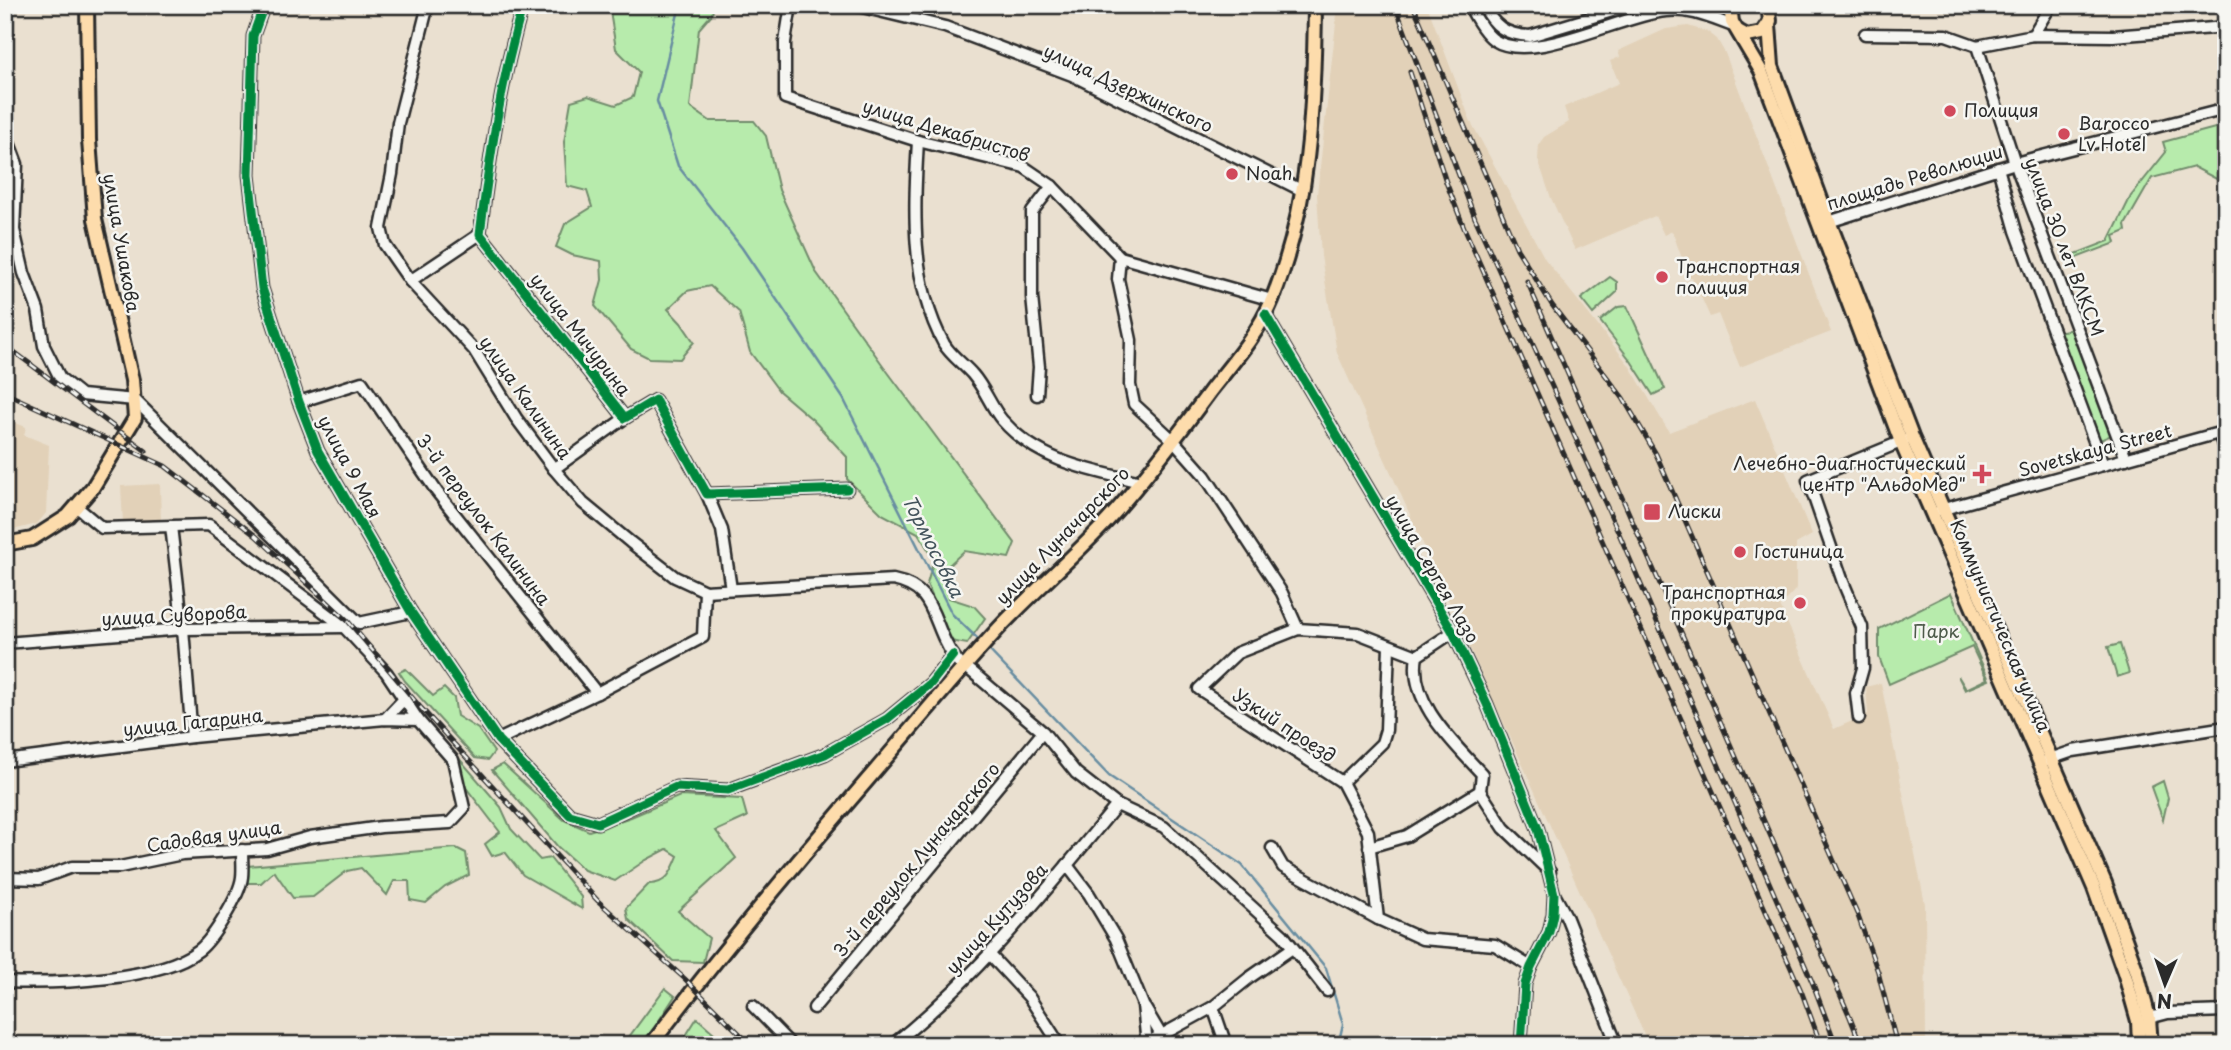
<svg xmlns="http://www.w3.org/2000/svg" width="2231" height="1050" font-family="'Playpen Sans',sans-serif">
<rect width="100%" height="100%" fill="#eae0d0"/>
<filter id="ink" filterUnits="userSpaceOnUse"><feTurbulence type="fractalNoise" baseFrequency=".0143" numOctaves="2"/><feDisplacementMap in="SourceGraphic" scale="14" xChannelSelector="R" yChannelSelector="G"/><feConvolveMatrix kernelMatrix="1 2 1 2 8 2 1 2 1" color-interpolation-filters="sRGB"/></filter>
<g filter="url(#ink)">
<g fill="#e2d1b8">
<path d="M1338,5H1427L1471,122L1545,259L1629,365L1669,432L1755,399L1812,535L1796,544V589L1780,606L1834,729L1868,714L1866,687L1881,683L1925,904L1926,1045H1649L1337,353L1321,256L1317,194Z"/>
<path d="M1688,26L1708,32L1717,39L1725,53L1831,332L1740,367L1718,314L1710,317L1692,277H1689L1672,231L1664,235L1655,216L1575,250L1551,198L1538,160L1539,144L1544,137L1569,122L1564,107L1619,83L1610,61L1620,57L1618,51L1666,29Z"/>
<path d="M5,419L26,427L24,435L49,445L46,513L37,524L5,532Z"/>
<path d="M160,484L161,523H123L121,486Z"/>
</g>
<g fill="#b7ebac" stroke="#718b6c" stroke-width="2">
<path d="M609,5H714L712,14L699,29L690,107L710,121H754L766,136L779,190L816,272L887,371L1015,543L1009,558L964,551L946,568L949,598L974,606L985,618L967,644L951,641L927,584L934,559L918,533L882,514L847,479V457L813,420L779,391L750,352L739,312L710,286L687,291L668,309L681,323L694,342L680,359L649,358L631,349L595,306L602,280L601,261L572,255L556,247L565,224L592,207L587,191L567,186L564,142L571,101L588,96L616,105L633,97L639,72L616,49Z"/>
<path d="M2226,125V184L2194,167L2152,178L2125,225L2126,231L2114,236L2116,243L2071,260L2070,256L2109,241L2131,196L2166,152L2163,142Z"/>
<path d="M1610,277L1617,282V292L1593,314L1581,299Z"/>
<path d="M1627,306L1665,389L1653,395L1631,361L1600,321L1618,307Z"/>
<path d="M2074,329L2114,434L2098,441L2057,332Z"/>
<path d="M1951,593L1989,680L1965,690L1958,676L1966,689L1987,679L1972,647L1889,684L1879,657V629Z"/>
<path d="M2120,644L2129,673L2117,677L2108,647Z"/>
<path d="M406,669L433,696L444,688L454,698L457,716L478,729L494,752L488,760L475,758L405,681L399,672Z"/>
<path d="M412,704L501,807L511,829L540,860L550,858L581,897L582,909L523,875L505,852L492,856L485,844L500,832L405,708Z"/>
<path d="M503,764L564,820L589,831L631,817L680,796L742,799L747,817L716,831L736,858L678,911L709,938L703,962L673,961L628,919L626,908L649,884C667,884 672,871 678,856L667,849L646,860L615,881L584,870L558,847L492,770Z"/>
<path d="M2163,781L2168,798L2163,820L2151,787Z"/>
<path d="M456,848L466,853L469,875L445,887L426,903L410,900L409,881H394L387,895L361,868L347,871L313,897L293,898L274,871L261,883H246L248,866Z"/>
<path d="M665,988L675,996L643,1045H623Z"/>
<path d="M697,1018L723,1041L721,1045H680Z"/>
</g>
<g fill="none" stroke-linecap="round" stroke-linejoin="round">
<g stroke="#678da1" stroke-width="2.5">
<path d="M680,5L657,101L678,166L742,248L843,398L952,614L980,641"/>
<path d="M987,648L1109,776L1242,865L1326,968L1343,1024L1338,1045"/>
</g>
<g stroke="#2b2b2b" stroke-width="15">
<g id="minor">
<path d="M264,5L253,36L249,175L262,288L299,402L318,451L411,612L498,740L570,815L598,823L676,787L728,790L825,754L887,719L931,683L953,655"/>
<path d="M428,5L398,123L392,174L381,228L385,245L410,281L474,350L516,418L554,469L583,503L630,542L675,577L705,591L893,580C933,588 931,615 947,645C951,654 958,661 963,668"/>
<path d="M523,5C501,80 490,156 480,234L625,418L655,400L707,494L847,489"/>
<path d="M791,5L785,42V98L918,141L1024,167L1052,186L1120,257L1272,300"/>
<path d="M854,5L945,27L1072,75L1303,191"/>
<path d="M1469,5C1475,17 1483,32 1494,40C1532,65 1621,15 1666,11C1690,8 1711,18 1733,26"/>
<path d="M1483,5C1494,26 1505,35 1530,36L1632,5"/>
<path d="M1865,34L1946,35L1977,46L2033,35L2113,36L2226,27"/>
<path d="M2033,35L2051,5"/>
<path d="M1977,46L2015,163L2126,459"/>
<path d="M5,132L17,164L14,230L24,273L38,310L44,346L60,378L81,395L135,400L359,623L411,612"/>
<path d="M918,141C914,210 910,282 944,344C951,356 965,365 973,375C985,389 991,407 1002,420C1039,462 1089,470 1141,482"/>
<path d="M1998,168L2016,231L2103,465"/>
<path d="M1822,224L2015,163L2226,109"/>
<path d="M1120,257L1118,279L1131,340L1130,385L1134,404L1174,441L1205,476L1282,593L1298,629"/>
<path d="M410,281L480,234"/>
<path d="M1265,314L1453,632L1487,704L1538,829L1554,894L1553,914L1549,932L1531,967L1525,984L1521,1045"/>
<path d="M1037,395L1039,367L1032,297V212L1052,186"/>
<path d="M299,402L362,382L437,492L597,693L498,740"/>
<path d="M2219,433L2226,454"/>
<path d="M554,469L625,418"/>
<path d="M707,494L722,530L731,589"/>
<path d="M1940,510L2226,431"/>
<path d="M171,526L183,629L192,737"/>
<path d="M1453,632L1417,656C1408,702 1454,743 1482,774L1480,791L1504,828L1550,872"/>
<path d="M5,643L183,629L344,627"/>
<path d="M1417,656L1358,633L1298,629L1237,653L1199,689L1342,782L1368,832L1378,919L1422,939L1495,945L1531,967"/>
<path d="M965,666L1043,732L1076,773L1117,805L1164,827L1283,935L1327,991"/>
<path d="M597,693L703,637L705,591"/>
<path d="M1859,718L1856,693L1863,668L1862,627L1843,582L1808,480L1908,439"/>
<path d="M385,719L404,699"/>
<path d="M2047,760L2073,751L2226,727"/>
<path d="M5,761L192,737L385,719L418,720"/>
<path d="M1342,782L1382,743L1386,730L1389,646"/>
<path d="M1369,847L1407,836L1480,791"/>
<path d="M1272,848L1283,867L1378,919"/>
<path d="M1067,865L1089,894L1116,939L1143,1005L1147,1045"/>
<path d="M5,878L39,879L72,867H120L182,854L267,849L310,837L381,827L450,823L464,808L453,760L418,720L386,672L344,627L209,525L102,528L77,507"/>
<path d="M1554,894L1566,916L1617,1045"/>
<path d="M990,955L1029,997L1060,1045"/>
<path d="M5,982C55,984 159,981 199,950C213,939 240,895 242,877C243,869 242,859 242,850"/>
<path d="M753,1006L791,1045"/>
<path d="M1213,1007L1226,1045"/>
<path d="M814,1008L1043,732"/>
<path d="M1145,1008L1161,1035"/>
<path d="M2149,1018L2168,1013L2226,1011"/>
<path d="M1147,1043L1213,1007L1249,978L1291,949"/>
<path d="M892,1045C978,977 1047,889 1117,805"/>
</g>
</g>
<g stroke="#2b2b2b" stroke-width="18">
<g id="major">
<path d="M1734,5L1731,14L1732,22L1761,71L1901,442L2094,888L2125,975L2138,1021L2139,1045"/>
<path d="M1769,25L1772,66L1829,221L1912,437L2105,883L2137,972L2149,1018L2151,1045"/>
<path d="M1738,31L1747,36L1762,33L1770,21L1768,5"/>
<path d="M5,544L32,539L68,516L93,487L135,418L132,380L95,219L89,140L87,5"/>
<path d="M651,1045C720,953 794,865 869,778C912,728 954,677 999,628C1034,591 1073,558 1108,520C1145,479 1178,435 1211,390C1233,362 1258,334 1272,300C1310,207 1314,105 1315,5"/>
</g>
</g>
<use href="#minor" stroke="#f6f6f2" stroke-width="10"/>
<use href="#major" stroke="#fddcac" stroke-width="12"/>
<g stroke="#2b2b2b" stroke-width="5">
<g id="rail">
<path d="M1395,5L1475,218L1617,529L1813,984L1836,1045"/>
<path d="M1413,5L1517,249L1552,305L1623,398L1656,454L1858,916L1878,972L1897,1045"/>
<path d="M1410,72L1446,182L1465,230L1802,993L1821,1045"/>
<path d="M1527,281L1850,1017L1861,1045"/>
<path d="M5,345L146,451"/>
<path d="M5,393L165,466L256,536L347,620L421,708L598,901L685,979L751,1045"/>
</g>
</g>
<use href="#rail" stroke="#f6f6f2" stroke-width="2.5" stroke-dasharray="8" stroke-linecap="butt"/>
<g stroke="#f6f6f2" stroke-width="13">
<g id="cycleway">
<path d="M264,5L253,36L249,175L262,288L299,402L318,451L411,612L498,740L570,815L598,823L676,787L728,790L825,754L887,719L931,683L953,655"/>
<path d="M523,5C501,80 490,156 480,234L625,418L655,400L707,494L847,489"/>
<path d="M1265,314L1453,632L1487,704L1538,829L1554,894L1553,914L1549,932L1531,967L1525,984L1521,1045"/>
</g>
</g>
<use href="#cycleway" stroke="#00873e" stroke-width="9"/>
</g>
</g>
<g fill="#d1495b" stroke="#f6f6f2" stroke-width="2.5">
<circle cx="1950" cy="111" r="7"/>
<circle cx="2064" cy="134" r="7"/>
<circle cx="1232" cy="174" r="7"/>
<circle cx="1662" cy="277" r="7"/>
<path d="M1978.5 463.5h7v7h7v7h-7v7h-7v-7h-7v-7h7z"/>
<rect x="1643" y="503" width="18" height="18" rx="3.5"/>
<circle cx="1740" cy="552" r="7"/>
<circle cx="1800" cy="603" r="7"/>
</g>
<g text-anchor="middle" stroke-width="5" stroke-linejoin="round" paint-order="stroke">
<g font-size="18" fill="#2b2b2b" stroke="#f6f6f2">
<text transform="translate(1128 89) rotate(25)" y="6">улица Дзержинского</text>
<text transform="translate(946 131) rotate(17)" y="6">улица Декабристов</text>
<text transform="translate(1915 178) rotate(-17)" y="6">площадь Революции</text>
<text transform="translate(121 243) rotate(80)" y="6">улица Ушакова</text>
<text transform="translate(2064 247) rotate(69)" y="6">улица 30 лет ВЛКСМ</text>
<text transform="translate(580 335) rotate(52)" y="6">улица Мичурина</text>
<text transform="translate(525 398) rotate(55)" y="6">улица Калинина</text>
<text transform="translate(2095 451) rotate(-15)" y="6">Sovetskaya Street</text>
<text transform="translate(349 467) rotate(62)" y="6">улица 9 Мая</text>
<text transform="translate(483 520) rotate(53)" y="6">3-й переулок Калинина</text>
<text transform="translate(1063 536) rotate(-46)" y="6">улица Луначарского</text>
<text transform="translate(1432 569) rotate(60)" y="6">улица Сергея Лазо</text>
<text transform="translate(174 616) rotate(-3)" y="6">улица Суворова</text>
<text transform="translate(2000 626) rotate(67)" y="6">Коммунистическая улица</text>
<text transform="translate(193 723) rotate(-6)" y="6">улица Гагарина</text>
<text transform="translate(1284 726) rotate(33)" y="6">Узкий проезд</text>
<text transform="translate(214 837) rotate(-8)" y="6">Садовая улица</text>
<text transform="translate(917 860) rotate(-50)" y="6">3-й переулок Луначарского</text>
<text transform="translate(997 919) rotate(-48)" y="6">улица Кутузова</text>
</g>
<g font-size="18" fill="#2b2b2b" stroke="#f6f6f2" text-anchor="start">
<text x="1964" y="117">Полиция</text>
<text x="2078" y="130">Barocco<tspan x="2078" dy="21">Lv Hotel</tspan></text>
<text x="1246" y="180">Noah</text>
<text x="1676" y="273">Транспортная<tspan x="1676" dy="21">полиция</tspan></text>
<text x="1966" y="470" text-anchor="end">Лечебно-диагностический<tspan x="1966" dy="21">центр "АльдоМед"</tspan></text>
<text x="1668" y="518">Лиски</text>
<text x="1754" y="558">Гостиница</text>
<text x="1786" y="599" text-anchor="end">Транспортная<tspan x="1786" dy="21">прокуратура</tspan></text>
</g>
<g font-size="18" fill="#4e5b4b" stroke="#f6f6f2">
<text x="1936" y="638">Парк</text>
</g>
<g font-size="19" font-style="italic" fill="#44545c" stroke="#f6f6f2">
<text transform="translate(933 546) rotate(63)" y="7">Тормосовка</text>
</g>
</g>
<rect width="2231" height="1050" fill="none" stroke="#f6f6f2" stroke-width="28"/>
<rect x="14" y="14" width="2203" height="1022" fill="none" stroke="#2b2b2b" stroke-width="2.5" filter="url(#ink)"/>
<g transform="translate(2165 984) rotate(182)" stroke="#f6f6f2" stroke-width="5" paint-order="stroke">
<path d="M0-5L12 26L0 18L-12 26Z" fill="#2b2b2b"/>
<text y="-10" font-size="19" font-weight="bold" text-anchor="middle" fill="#2b2b2b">N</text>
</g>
</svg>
